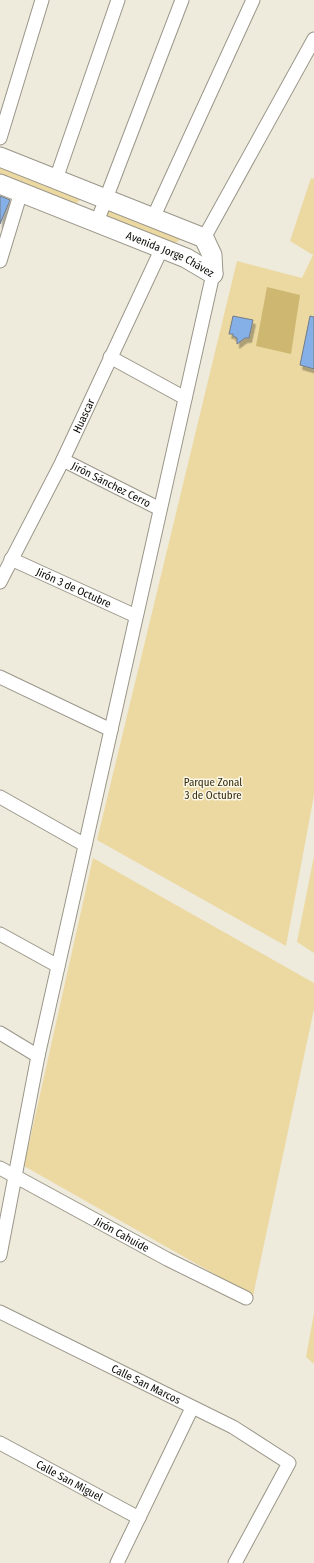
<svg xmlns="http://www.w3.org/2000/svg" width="314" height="1563" font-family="'Fira Sans Condensed',sans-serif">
<defs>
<filter id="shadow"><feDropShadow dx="2.5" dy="4.5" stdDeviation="0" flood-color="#0004"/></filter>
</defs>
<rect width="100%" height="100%" fill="#eeeadc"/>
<g fill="#ecd9a1">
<path d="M0,163L77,193L80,200L74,206L0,176Z"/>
<path d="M311,178L314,179V795L286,946L97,840L237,261L302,278L313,255L290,241Z"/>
<path d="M111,206L179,233L181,239L174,244L104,218Z"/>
<path d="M314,856V953L297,942Z"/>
<path d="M93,858L314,983V1009L253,1296L24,1166Z"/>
<path d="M314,1313V1364L306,1357Z"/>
</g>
<path fill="#ceb770" d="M267,287L300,295L291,354L256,346Z"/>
<g fill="#84afe7" stroke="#737b85" filter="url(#shadow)">
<path d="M0,196L10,200L0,224Z"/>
<path d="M233,316L253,320L249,338H245L237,344V338L233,336V334H229Z"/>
<path d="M310,316L314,317V369L300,365Z"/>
</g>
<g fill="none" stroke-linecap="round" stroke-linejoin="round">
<g stroke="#9a9689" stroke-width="15">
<g id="street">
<path d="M0,138L42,0"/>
<path d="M56,179L118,0"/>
<path d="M153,218L253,0"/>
<path d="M97,222L182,0"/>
<path d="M204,238L314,39"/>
<path d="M0,261L21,192"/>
<path d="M110,357L185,398"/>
<path id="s1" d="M63,460L160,509"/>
<path id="s2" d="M11,559L136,616"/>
<path id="s3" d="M0,582L61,464L162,248"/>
<path d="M0,677L111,730"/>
<path d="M0,797L85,845"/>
<path d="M0,934L58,966"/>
<path d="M0,1033L38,1056"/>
<path id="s4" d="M0,1168L167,1259L246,1298"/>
<path d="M0,1255L38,1056L213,274"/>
<path id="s5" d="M0,1312L233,1427L289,1463L235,1563"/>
<path id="s6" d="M0,1443L139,1518"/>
<path d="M117,1563L192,1408"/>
</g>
</g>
<g stroke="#9a9689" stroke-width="21">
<g id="secondary">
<path d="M0,157L204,238L212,255L213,274"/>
<path id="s7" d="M0,184L186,258L213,274"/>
</g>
</g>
<use href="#street" stroke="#fff" stroke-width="13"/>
<use href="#secondary" stroke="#fff" stroke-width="19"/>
</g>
<g text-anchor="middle" stroke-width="3" stroke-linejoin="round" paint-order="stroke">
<g font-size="11" fill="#0d0c08" stroke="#fbf7e9">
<text dy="4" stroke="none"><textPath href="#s7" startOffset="184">Avenida Jorge Chávez</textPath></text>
<text dy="4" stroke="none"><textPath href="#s3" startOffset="186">Huascar</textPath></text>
<text dy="4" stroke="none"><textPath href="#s1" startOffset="54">Jirón Sánchez Cerro</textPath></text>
<text dy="4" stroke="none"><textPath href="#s2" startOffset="69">Jirón 3 de Octubre</textPath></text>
<text dy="4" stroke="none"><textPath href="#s4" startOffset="139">Jirón Cahuide</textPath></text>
<text dy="4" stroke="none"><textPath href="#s5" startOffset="163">Calle San Marcos</textPath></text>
<text dy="4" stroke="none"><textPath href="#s6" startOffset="79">Calle San Miguel</textPath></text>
</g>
<g font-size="11" fill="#352c0b" stroke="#fbf7e9">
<text x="213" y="786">Parque Zonal<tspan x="213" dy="13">3 de Octubre</tspan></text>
</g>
</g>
</svg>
